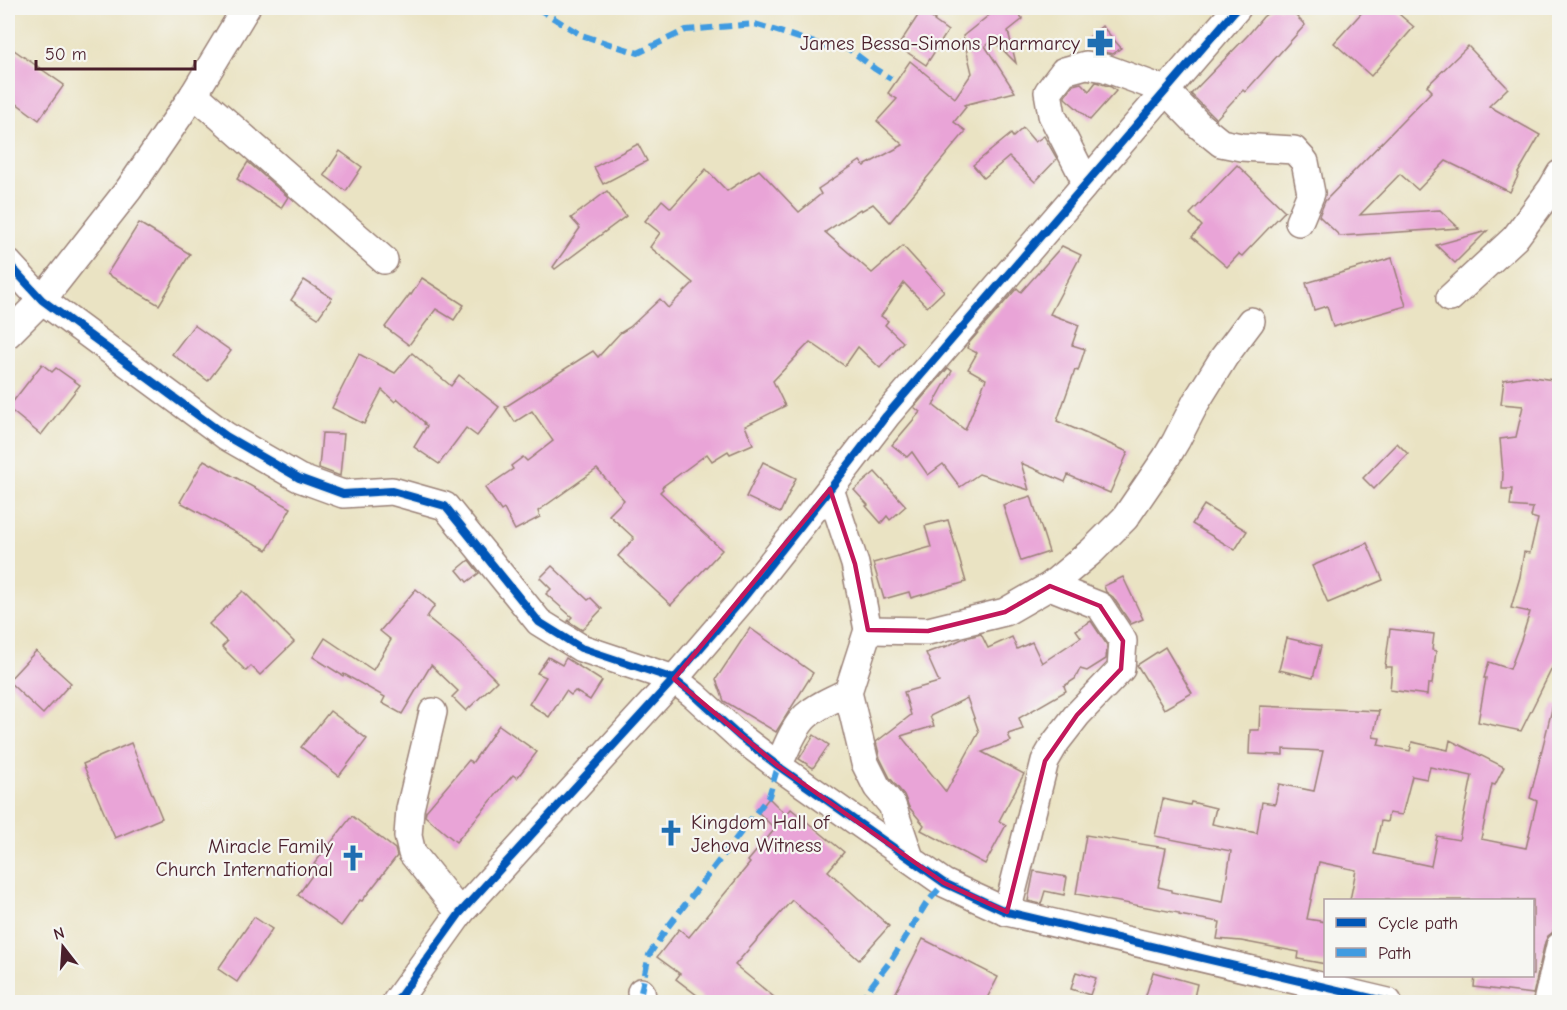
<svg xmlns="http://www.w3.org/2000/svg" width="1567" height="1010" font-family="'Comic Neue',sans-serif">
<rect width="100%" height="100%" fill="#f6f6f2"/>
<filter id="ink" filterUnits="userSpaceOnUse"><feTurbulence type="fractalNoise" baseFrequency=".0167" numOctaves="2"/><feDisplacementMap in="SourceGraphic" scale="12" xChannelSelector="R" yChannelSelector="G"/><feConvolveMatrix kernelMatrix="1 2 1 2 8 2 1 2 1" color-interpolation-filters="sRGB"/></filter>
<filter id="wash" filterUnits="userSpaceOnUse"><feTurbulence type="fractalNoise" baseFrequency=".008" numOctaves="4" result="noise"/><feDisplacementMap in="SourceGraphic" scale="24" xChannelSelector="R" yChannelSelector="G"/><feGaussianBlur stdDeviation="1.35" result="paint"/><feColorMatrix in="noise" values="0 0 0 0 0 0 0 0 0 0 0 0 0 0 0 0 0 1.4 0 .05"/><feComposite in="paint" operator="in"/></filter>
<g filter="url(#wash)">
<rect width="100%" height="100%" fill="#eae3c3"/>
<g id="blocks">
<g fill="#e9a4d7" fill-rule="evenodd">
<path d="M998,8H1013L1023,19L1008,31L1016,63L993,40L985,46L1015,92L964,105L966,107L954,122L966,131L890,222L873,204L861,211L860,209L825,232L872,273L903,246L944,291L927,307L904,283L881,316L888,321L885,325L903,342L880,368L858,347L845,366L810,342L773,381L785,406L745,426L753,444L730,454L728,451L712,461L707,454L662,487L663,489L660,492L722,550L671,605L618,556L634,538L609,515L624,500L597,469L538,511L540,517L515,530L504,509L501,511L485,488L513,469L511,466L523,457L527,461L553,441L532,411L515,422L505,407L593,351L598,357L620,333L630,327L660,299L668,308L693,283L650,247L660,233L645,221L662,200L671,208L706,169L727,191L759,170L799,212L821,194L818,189L860,161L864,166L903,145L877,121L897,99L888,93L910,61L955,98L972,73L963,36Z"/>
<path d="M1274,8H1288L1305,25L1245,92L1243,90L1216,119L1191,94L1248,35L1263,17Z"/>
<path d="M1366,8H1392L1414,27L1371,76L1334,43Z"/>
<path d="M921,11L935,20L934,21L948,31L926,65L898,46Z"/>
<path d="M1102,26L1121,48L1113,54L1098,51L1087,39Z"/>
<path d="M1468,46L1508,88L1489,106L1540,135L1518,173L1519,174L1510,192L1446,161L1418,190L1400,174L1360,215L1440,210L1459,228L1340,236L1319,216L1325,201L1432,91L1427,86Z"/>
<path d="M14,50L64,85L39,120L8,97V59Z"/>
<path d="M1096,82L1111,87L1116,91L1090,120L1065,98V96L1073,85L1081,83L1089,91Z"/>
<path d="M1023,128L1035,142L1044,136L1057,159L1035,182L1009,157L984,178L973,165L1011,134L1013,137Z"/>
<path d="M638,144L647,161L603,184L594,167Z"/>
<path d="M340,151L362,167L346,191L324,175Z"/>
<path d="M248,162L288,197L281,208L237,179Z"/>
<path d="M1237,165L1285,211L1242,256L1239,254L1227,267L1192,237L1202,226L1190,214Z"/>
<path d="M607,191L626,216L555,269L553,267L580,228L571,218Z"/>
<path d="M139,223L190,254L159,305L107,274Z"/>
<path d="M1487,231L1455,263L1436,245Z"/>
<path d="M1062,246L1081,255L1050,314L1079,325L1072,345L1085,349L1078,371L1075,370L1057,421L1128,452L1110,493L1068,475L1065,482L1021,463L1029,490L979,474L960,487L943,464L928,475L912,452L907,457L892,445L920,412L914,407L948,368L952,371L933,405L965,430L986,379L968,369L977,353L967,348L969,343L1017,288L1021,292Z"/>
<path d="M1392,258L1406,306L1333,327L1327,306L1314,310L1306,283Z"/>
<path d="M422,278L464,305L454,320L436,309L409,345L385,327L410,294L411,295Z"/>
<path d="M304,280L332,298L318,318L291,300Z"/>
<path d="M194,325L231,351L208,381L172,354Z"/>
<path d="M412,353L451,386L459,375L499,407L477,436L466,428L439,464L414,447L427,426L424,424L425,423L398,399L395,402L382,390L364,424L332,408L359,354L395,373Z"/>
<path d="M42,364L52,372L56,368L80,385L41,435L8,408Z"/>
<path d="M1526,376L1560,381V411L1555,444H1560V652L1521,731L1478,722L1486,678H1484L1489,662L1510,669L1521,640L1530,612L1511,608L1520,577L1524,552L1530,553L1538,519L1531,517L1533,508L1510,506L1512,489H1502L1503,474L1500,439L1516,437L1523,406L1501,404L1504,380Z"/>
<path d="M322,433L344,434L340,476L319,468Z"/>
<path d="M1397,443L1408,454L1374,489L1363,478Z"/>
<path d="M204,460L291,508L267,550L180,502Z"/>
<path d="M763,462L796,478L780,513L746,497Z"/>
<path d="M875,472L906,506L890,520L887,516L881,523L866,506L868,505L854,490Z"/>
<path d="M1031,496L1049,552L1021,561L1003,505Z"/>
<path d="M1204,505L1247,531L1235,550L1192,524Z"/>
<path d="M948,520L966,582L911,598L909,592L884,599L873,563L931,547L925,526Z"/>
<path d="M1367,543L1383,580L1328,603L1312,566Z"/>
<path d="M469,560L479,573L467,582L457,570Z"/>
<path d="M552,566L588,600L591,598L602,609L582,630L568,621L572,617L546,594L551,589L540,578Z"/>
<path d="M1123,577L1143,619L1131,624L1113,597L1106,592L1104,586Z"/>
<path d="M416,589L435,605L427,617L460,644L497,681L466,711L452,697L458,691L431,665L402,714L382,703L385,697L344,674L343,676L313,657L325,638L373,670L391,640L380,631Z"/>
<path d="M243,591L294,642L260,675L251,666L246,671L222,647L227,642L209,624Z"/>
<path d="M1091,621L1107,645L1106,659L1087,671L1080,669L1075,679L1064,686L1066,691L1019,718L1023,729L1008,734L1011,741L982,752L1024,774L999,821L1006,825L985,864L921,830L924,825L909,807L904,795L890,778L880,758L876,742L911,715L904,692L939,682L926,653L945,646V647L962,639L981,634L988,648L1012,637L1017,649L1032,642L1042,663L1081,637L1076,630ZM967,698L979,732L946,792L901,736L934,726L930,716Z"/>
<path d="M750,628L813,673L776,732L724,701L716,679Z"/>
<path d="M1390,629L1434,634L1432,650L1436,651L1432,684H1428L1427,695L1390,690L1392,667H1385Z"/>
<path d="M1287,638L1321,646L1313,678L1279,670Z"/>
<path d="M1165,647L1192,693L1164,709L1137,665Z"/>
<path d="M36,651L71,683L43,714L8,681Z"/>
<path d="M548,657L562,665L566,658L602,681L590,700L575,691L571,695L566,691L549,717L529,704L546,677L537,673Z"/>
<path d="M1553,705L1560,706V901L1553,932L1548,936L1545,942L1533,995V994L1474,987L1475,975H1533V900H1350L1356,870L1319,862L1307,919L1326,922V964L1298,959L1299,952L1241,941L1217,939L1220,922L1179,915V913L1076,894L1086,835L1166,848L1158,887L1171,890V892L1223,902L1231,851L1155,836L1163,799L1190,805L1191,802L1216,808L1212,824L1257,833L1262,802L1275,804L1279,784L1314,791L1323,751L1283,749V755L1249,754L1250,730H1259L1260,706L1379,711L1373,737L1380,738L1378,745L1410,751L1412,742L1448,750L1450,740L1504,767L1495,785L1492,784L1481,839L1526,848L1537,801L1530,798ZM1430,767L1472,776L1459,840L1437,836L1431,866L1374,854L1381,821L1387,822L1389,813L1402,815L1412,776L1427,779Z"/>
<path d="M330,711L367,739L339,776L301,747Z"/>
<path d="M499,725L537,752L517,778L513,775L456,842L425,816L426,811L469,760L472,763Z"/>
<path d="M814,735L829,745L813,768L799,759Z"/>
<path d="M131,743L162,818L115,838L83,764Z"/>
<path d="M769,798L786,815L791,809L844,852L828,871L889,926L859,960L792,900L735,965L780,1002H706L676,979L680,974L657,957L679,929L689,937L750,863L748,861L775,829L758,812Z"/>
<path d="M352,816L395,849L397,856L362,901L360,900L341,926L298,895L318,867L314,864Z"/>
<path d="M1034,871L1067,877L1064,895L1045,891L1041,904L1028,901Z"/>
<path d="M254,917L272,929L237,982L218,969Z"/>
<path d="M923,939L998,977L985,1002H891Z"/>
<path d="M1076,972L1096,978L1090,995L1071,989Z"/>
<path d="M1153,972L1197,984L1193,1002H1144Z"/>
</g>
</g>
</g>
<g filter="url(#ink)">
<use href="#blocks" fill-opacity="0" stroke="#9a8177" stroke-width="1.5"/>
<g fill="none" stroke-linecap="round" stroke-linejoin="round">
<g stroke="#9a8177" stroke-width="30">
<g id="minor">
<path d="M1237,8L886,416L830,489L742,600L674,679L694,695L740,737L778,766L944,883L1007,912L1388,1002"/>
<path d="M194,94L384,260"/>
<path d="M1086,182L1052,115L1048,92L1064,71L1086,65L1105,68L1165,90L1200,126L1221,143L1241,147L1294,150L1305,162L1311,193L1299,222"/>
<path d="M8,263L42,300L226,436L299,478L343,494L392,491L445,506L539,622L581,648L674,679L460,913L396,1002"/>
<path d="M1450,298L1515,238L1552,188L1560,174"/>
<path d="M8,334L42,300L129,189L194,94L246,8"/>
<path d="M868,630L928,631L1005,612L1050,586L1092,551L1125,518L1166,458L1176,441L1196,402L1224,357L1251,321"/>
<path d="M848,692L865,763L877,787L892,805L910,858"/>
<path d="M433,712L410,809L408,836L412,853L460,913"/>
<path d="M778,766C786,750 793,728 806,716C818,705 834,699 848,692L868,630L855,564L830,489"/>
<path d="M1007,912L1045,761L1056,742L1077,715L1121,669L1123,641L1100,606L1050,586"/>
<path d="M641,992L643,1002"/>
<path d="M1547,1002L1560,946"/>
</g>
</g>
<use href="#minor" stroke="#fff" stroke-width="27"/>
<g stroke="#409be1" stroke-width="6" stroke-dasharray="12 6" stroke-linecap="butt">
<path d="M537,8L581,35L638,53L686,30L755,24L824,46H845L875,69L891,79"/>
<path d="M641,992L649,955L667,928L769,796L778,766"/>
<path d="M859,1002L892,959L926,904L944,883"/>
</g>
<g stroke="#f6f6f2" stroke-width="11">
<g id="cycleway">
<path d="M1237,8L886,416L830,489L742,600L674,679L694,695L740,737L778,766L944,883L1007,912L1388,1002"/>
<path d="M8,263L42,300L226,436L299,478L343,494L392,491L445,506L539,622L581,648L674,679L460,913L396,1002"/>
</g>
</g>
<use href="#cycleway" stroke="#0057b8" stroke-width="8"/>
</g>
</g>
<path fill="none" stroke="#c2185b" stroke-width="4.5" stroke-linejoin="round" d="M830,489L855,564L868,630L928,631L1005,612L1050,586L1100,606L1123,641L1121,669L1077,715L1045,761L1007,912L944,883L778,766L674,679Z"/>
<defs>
<g id="pharmacy-bare" transform="scale(2.07)"><path d="M-2-6h4v4h4v4h-4v4h-4v-4h-4v-4h4Z" fill="#1f6fb2" stroke="#f6f6f2" stroke-width="2.5" paint-order="stroke"/></g>
<g id="church-bare" transform="scale(2.07)"><path d="M-1.2-6h2.4v3.5h3.3v2.4h-3.3V6h-2.4V-.1h-3.3v-2.4h3.3Z" fill="#1f6fb2" stroke="#f6f6f2" stroke-width="2.5" paint-order="stroke"/></g>
</defs>
<g fill-rule="evenodd">
<use href="#pharmacy-bare" x="1100" y="43"/>
<use href="#church-bare" x="671" y="833"/>
<use href="#church-bare" x="353" y="858"/>
</g>
<g text-anchor="middle" stroke-width="4.5" stroke-linejoin="round" paint-order="stroke">
<g font-size="20" fill="#4a1f2b" stroke="#f6f6f2" text-anchor="end">
<text x="1080" y="50">James Bessa-Simons Pharmarcy</text>
<text x="691" y="829" text-anchor="start">Kingdom Hall of<tspan x="691" dy="23">Jehova Witness</tspan></text>
<text x="333" y="853">Miracle Family<tspan x="333" dy="23">Church International</tspan></text>
</g>
</g>
<rect width="1567" height="1010" fill="none" stroke="#f6f6f2" stroke-width="30"/>
<rect x="1324" y="899" width="210" height="78" fill="#f6f6f2" stroke="#b1a0a2" stroke-width="1.5"/>
<rect x="1336" y="918" width="30" height="9" fill="#0057b8" stroke="#b1a0a2" stroke-width="1.5"/>
<text x="1378" y="929" font-size="18" fill="#4a1f2b">Cycle path</text>
<rect x="1336" y="948" width="30" height="9" fill="#409be1" stroke="#b1a0a2" stroke-width="1.5"/>
<text x="1378" y="959" font-size="18" fill="#4a1f2b">Path</text>
<g transform="translate(63 947) rotate(343)" stroke="#f6f6f2" stroke-width="4.5" paint-order="stroke">
<path d="M0-4.5L10 22L0 15L-10 22Z" fill="#4a1f2b"/>
<text y="-9" font-size="16" font-weight="bold" text-anchor="middle" fill="#4a1f2b">N</text>
</g>
<path d="M36 60v9h159v-9" fill="none" stroke="#4a1f2b" stroke-width="3"/>
<text x="45" y="60" font-size="18" fill="#4a1f2b" stroke="#f6f6f2" stroke-width="4.5" paint-order="stroke">50 m</text>
</svg>
